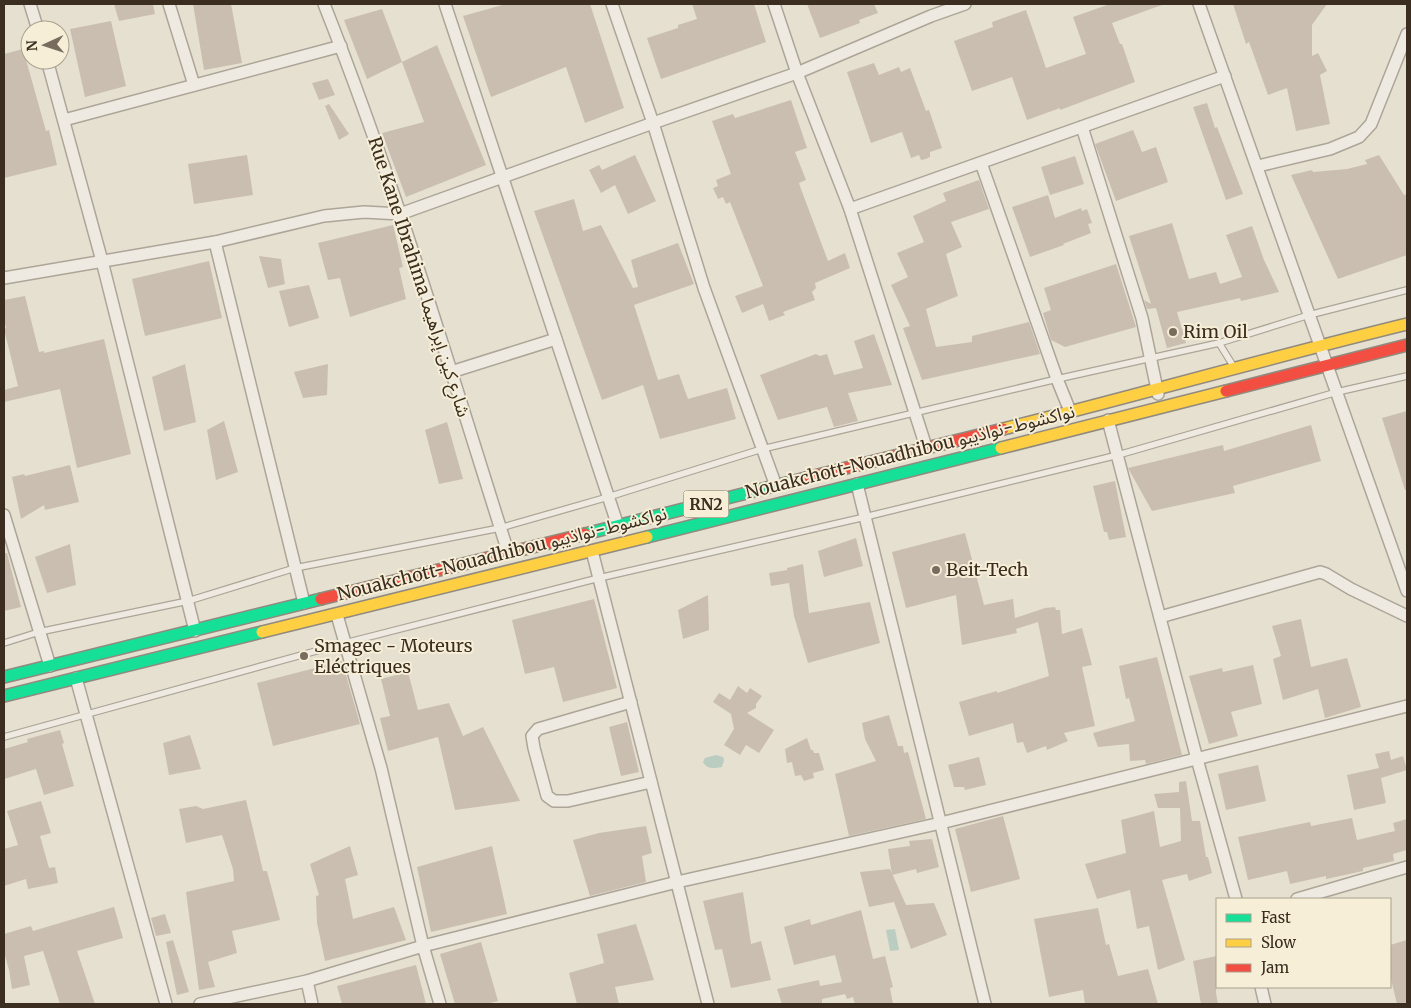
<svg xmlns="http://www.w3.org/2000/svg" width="1411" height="1008" font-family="Merriweather,'Noto Sans Arabic',serif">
<rect width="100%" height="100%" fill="#e6e0d0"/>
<g fill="#bbccc1">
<path d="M716,755L723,757L724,760L722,767C715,768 707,770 703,762L705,758Z"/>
<path d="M895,929L899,950L890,951L886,930Z"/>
</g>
<g fill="#cabeb1">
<path d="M114,4H153L155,14L119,21Z"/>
<path d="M193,4H231L242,63L204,70Z"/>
<path d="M506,4H590L624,108L585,123L566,67L491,97L463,16Z"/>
<path d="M692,4H754L766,42L661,79L647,38L678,28V25L697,19Z"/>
<path d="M807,4H874L878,13L859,20L860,23L820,38Z"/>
<path d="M1110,4H1162V5L1112,23L1120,44H1122L1135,82L1060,110V108L1027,120L1012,77L972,91L954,41L993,27L992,22L1026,10L1046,68L1086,54L1073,17Z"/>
<path d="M1233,4H1327L1312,25V56L1318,53L1327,71L1320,75L1330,124L1296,131L1287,88L1268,95L1249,42L1246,44Z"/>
<path d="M382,9L402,62L367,79L344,20Z"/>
<path d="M111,21L126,86L85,97L70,29Z"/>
<path d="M437,45L486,165L406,197L382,133L424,122L402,62Z"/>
<path d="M23,49L46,131L49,130L57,165L4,178V54Z"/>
<path d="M874,63L879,75L899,67L901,72L910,68L926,111L929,110L942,148L930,152V157L926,159L921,160L919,155L911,158L902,132L871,143L847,72Z"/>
<path d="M328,79L335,95L319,100L312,83Z"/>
<path d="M791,100L807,148L795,152L806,180L799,183L801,189L828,261L845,253L850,268L815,283L816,288L812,292L815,300L783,312L785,315L769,321L763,304L742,313L735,296L763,286L730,202L726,204L723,197L718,199L713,188L718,186L716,180L731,174L712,121L733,114L735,118Z"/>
<path d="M1207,103L1215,128L1217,127L1243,194L1226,200L1193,107Z"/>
<path d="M329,104L349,134L339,140L325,106Z"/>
<path d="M1133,130L1142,152L1156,147L1168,182L1116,201L1095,144Z"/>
<path d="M247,155L253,195L194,204L188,164Z"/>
<path d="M635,155L656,201L628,214L615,185L601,193L589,170L599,165L602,170Z"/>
<path d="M1379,155L1404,195L1407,194V255L1338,279L1291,175L1312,170L1313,172L1347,169L1367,164L1365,160Z"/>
<path d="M1075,156L1084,184L1050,195L1041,167Z"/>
<path d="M979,180L989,209L951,222L962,247L946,254L958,296L926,309L936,347L972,342V336L1029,322L1040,354L922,380L903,328L910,326L891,285L908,277L897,253L924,242L913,216L946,201L943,193Z"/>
<path d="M1048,195L1055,218L1081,208L1082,211L1087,209L1092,223L1088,224L1091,233L1063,244L1064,245L1030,257L1012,207Z"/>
<path d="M574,199L583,231L601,225L633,288L638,287L631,260L678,243L694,284L634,305L658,380L679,374L688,399L727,388L736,419L660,439L643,385L602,400L534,211Z"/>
<path d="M1172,223L1189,279L1216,272L1220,284L1242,277L1226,235L1252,226L1264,260L1279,292L1241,301L1240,298L1177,312L1186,343L1167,348L1156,308L1147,309L1144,300L1151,304L1129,236Z"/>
<path d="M393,225L403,267L399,268L406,299L350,317L340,278L328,280L318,243Z"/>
<path d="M259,256L281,259L285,284L268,288Z"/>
<path d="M209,261L222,318L145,336L132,279Z"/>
<path d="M1116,264L1136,327L1065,347L1051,340L1043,313L1051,310L1044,288Z"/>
<path d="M309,285L319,318L289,327L279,291Z"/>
<path d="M25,296L39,352L44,351V353L104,339L131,454L77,468L60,389L4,402V390L18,386L4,329L6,328L4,319V300Z"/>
<path d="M874,334L892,385L848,393L858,421L834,427L827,407L778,420L760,375L816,354L820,356L827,354L834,375L863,368L854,341Z"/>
<path d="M185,364L196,422L164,431L152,377Z"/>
<path d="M328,364L327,395L303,398L294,372Z"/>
<path d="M1407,411V490H1405L1382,418Z"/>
<path d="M224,421L238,472L216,480L207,430Z"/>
<path d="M447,422L463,479L439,484L425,430Z"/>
<path d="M1311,425L1321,461L1233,486L1235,493L1152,511L1128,468L1223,445L1224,451Z"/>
<path d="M70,465L79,502L45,510L44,505L21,519L12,477L24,474L25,476Z"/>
<path d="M1115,481L1126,537L1109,540L1107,532H1104L1093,486Z"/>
<path d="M965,533L984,605L1013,599L1015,618L1045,608L1055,607L1056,610H1060L1062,634L1082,628L1092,665L1082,667L1095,726L1064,733L1068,741L1047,750L1046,746L1027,753L1023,742L1017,743L1013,723L969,736L959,702L997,691V693L1049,676L1038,622L1016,629L1017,633L962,645L956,595L906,608L892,552Z"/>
<path d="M856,538L863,566L824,577L818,551Z"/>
<path d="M70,544L76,585L47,593L35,557Z"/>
<path d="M4,553H7L21,607L4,611Z"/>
<path d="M803,564L809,613L870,602L880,643L808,663L794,616L789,583L771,586L769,573L787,570V568Z"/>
<path d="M708,595L709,630L683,639L678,610Z"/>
<path d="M594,599L617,688L563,702L554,667L525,674L512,620Z"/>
<path d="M1301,619L1311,667L1347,658L1361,707L1325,718L1318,689L1283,700L1273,659L1281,656L1272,626Z"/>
<path d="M1157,657L1182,755L1146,764L1145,760L1130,761L1129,744L1098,747L1093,733L1135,721L1129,698L1126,699L1119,666Z"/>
<path d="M342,661L360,724L273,746L257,683Z"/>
<path d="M1253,665L1262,704L1231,712L1238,736L1209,744L1189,676L1222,668L1223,672Z"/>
<path d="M408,672L418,710L449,703L463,736L483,727L520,801L455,810L438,737L388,751L380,718L390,716L381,679Z"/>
<path d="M738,686L747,693L750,688L762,696L756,704V708L747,713L774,730L759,753L746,745L740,755L724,745L734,729L731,714L713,702L719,693L730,700Z"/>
<path d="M889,715L898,746H903L904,753L908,752L926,819L849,836L835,774L876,761L865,739L862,723Z"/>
<path d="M627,722L639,772L621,776L609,727Z"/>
<path d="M60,730L64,743L62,744L74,786L44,795L36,769L4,779V749L28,742L27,739Z"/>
<path d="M190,735L201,769L169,775L163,743Z"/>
<path d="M807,738L811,750H813L814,753H819L824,770L813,773L814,778L804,781L801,775L795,776L792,762L787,763L785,749Z"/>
<path d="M1389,751L1391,760L1403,756L1407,770L1381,778L1386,803L1354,810L1347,775L1379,768L1375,754Z"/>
<path d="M979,757L986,785L965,790L964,787H954L948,765Z"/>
<path d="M1258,765L1266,801L1226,810L1218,774Z"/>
<path d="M1186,781L1192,821H1200L1206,857H1208L1212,873L1189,881L1187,874L1162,880L1185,960L1158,970L1149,926L1137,929L1130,890L1097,899L1085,864L1126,853L1121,820L1154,811L1160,847L1181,841L1180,808H1158L1154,794L1179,792V782Z"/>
<path d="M246,800L263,871H267L280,920L232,931L237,953L208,962L215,987L199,990L186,892L234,881L233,869L222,835L186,843L179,809L196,806L203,809Z"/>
<path d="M41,801L51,833L40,836L49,868L55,867L58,883L28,889L26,879L4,886V849L18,845L7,811Z"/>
<path d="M1003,816L1020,879L971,892L955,829Z"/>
<path d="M1352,818L1357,840L1395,831L1393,823L1407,819V850L1393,854L1394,861L1363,868V871L1326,879V876L1290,884L1287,871L1248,880L1238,837L1310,822L1311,826Z"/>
<path d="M646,826L652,853L642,856L646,882L590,896L573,840L599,833Z"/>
<path d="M932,839L939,867L917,873L916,869L892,875L888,849L910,846L909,841Z"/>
<path d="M350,846L358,875L345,879L353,919L394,907L406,940L325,961L317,923L316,896L319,895L310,864Z"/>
<path d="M492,846L507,914L431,932L417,867Z"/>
<path d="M890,869L906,905L934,903L947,935L911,949L894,902L869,907L860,872Z"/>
<path d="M743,892L751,944L761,941L771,980L731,988L722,949L715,950L703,901Z"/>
<path d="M114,907L123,938L77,951L95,1004H60L43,951L24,956L30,985L12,989L9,970L4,952V934L31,926L33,931Z"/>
<path d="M1098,908L1106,945L1109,944L1118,976L1148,969L1158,1004H1085L1083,990L1049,997L1034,919Z"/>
<path d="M861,910L873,959L885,956L893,987L890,988L893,1004H855L853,997L847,999L845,994L822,999V1004H782L777,989L819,980L820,986L842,982L835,955L794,965L784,927L810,919L811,925Z"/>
<path d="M165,914L171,933L156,936L151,918Z"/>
<path d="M636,924L654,980L615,987L619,1004H577L569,973L604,963L597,934Z"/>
<path d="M173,940L189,992L177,995L166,942Z"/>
<path d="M1407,940V1004H1397L1390,975V945Z"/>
<path d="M481,942L498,1001L486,1004H455L440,954Z"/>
<path d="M1217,956L1216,993L1218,1004H1201L1193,961Z"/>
<path d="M416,965L426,1004H342L337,986Z"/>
</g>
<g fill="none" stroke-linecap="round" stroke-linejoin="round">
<g stroke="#aca598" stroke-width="8">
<g id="lane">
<path d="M1219,343L1232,364"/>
<path d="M4,643L39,632L188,601L295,568L500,528L608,497L762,449L1057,379L1219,343L1309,315L1407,290"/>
<path d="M4,737L345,643L599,578L865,517L1118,455L1337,392L1407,376"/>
</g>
</g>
<g stroke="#aca598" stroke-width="14">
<g id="street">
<path d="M30,4L38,30"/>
<path d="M169,4L194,85"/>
<path d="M324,4C395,183 450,369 508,552"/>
<path d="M445,4L618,526"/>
<path d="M612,4L653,123L704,288L776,486"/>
<path d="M774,4L797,73L850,209L926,447"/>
<path d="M1199,4L1407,591"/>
<path d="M47,60L102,261L195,631"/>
<path d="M64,120L341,46"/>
<path d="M1082,127L1142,318L1158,394"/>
<path d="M981,163L1057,379L1070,411"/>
<path d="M1258,166L1330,149L1359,137L1371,124L1407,34"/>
<path d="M850,209L1225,76"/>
<path d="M215,242L304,603"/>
<path d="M4,278L215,242L324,216L364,212L400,214L653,123L797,73L931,16L965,4"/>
<path d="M451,372L556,339"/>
<path d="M1108,420L1197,759L1236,899"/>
<path d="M857,484L985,1004"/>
<path d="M4,515L50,666"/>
<path d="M592,551L708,1004"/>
<path d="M337,615L381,768L423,946L440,1004"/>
<path d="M1160,617L1320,572L1326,574L1351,589L1407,616"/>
<path d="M76,678L166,1004"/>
<path d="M631,702L538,729L532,736L534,748L547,796L554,801H568L651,782"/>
<path d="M1297,899L1407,867"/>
<path d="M307,981L312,1004"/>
<path d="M1261,987L1265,1004"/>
<path d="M200,1004L307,981L423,946L677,882L941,823L1407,706"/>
</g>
</g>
<g stroke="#918a7f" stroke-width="14">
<g id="fast">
<path d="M585,534L806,478"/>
<path d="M647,537L1001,448"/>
<path d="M4,677L321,599"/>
<path d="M4,696L262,632"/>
</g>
</g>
<g stroke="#918a7f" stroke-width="14">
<g id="slow">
<path d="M1003,429C1138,395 1272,357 1407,324"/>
<path d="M1001,448L1226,391"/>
<path d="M262,632L647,537"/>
</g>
</g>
<g stroke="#918a7f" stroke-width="14">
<g id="jam">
<path d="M1226,391L1407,345"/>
<path d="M806,478L1003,429"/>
<path d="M321,599L585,534"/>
</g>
</g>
<use href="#lane" stroke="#eeeae2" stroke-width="5.5"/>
<use href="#street" stroke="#eeeae2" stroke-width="11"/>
<use href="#fast" stroke="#16e098" stroke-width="11"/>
<use href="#slow" stroke="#ffcf43" stroke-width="11"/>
<use href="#jam" stroke="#f24e42" stroke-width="11"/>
</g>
<g fill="#776c5e" stroke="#f6eed7" stroke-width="2">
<circle cx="1173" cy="332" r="5"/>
<circle cx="936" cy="570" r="5"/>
<circle cx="304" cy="656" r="5"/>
</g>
<g text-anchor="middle" stroke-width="4" stroke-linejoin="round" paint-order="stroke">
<rect fill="#f6eed7" stroke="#736857" stroke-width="1" x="683.5" y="490.5" width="45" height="27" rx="4"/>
<g font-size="16" font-weight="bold" fill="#3b2e20">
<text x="706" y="510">RN2</text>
</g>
<g font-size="18" fill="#3b2e20" stroke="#f6eed7">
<text transform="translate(419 277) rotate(72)" y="6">Rue Kane Ibrahima شارع كين إبراهيما</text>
<text transform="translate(910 452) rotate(-14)" y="6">Nouakchott-Nouadhibou نواكشوط-نواذيبو</text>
<text transform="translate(502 554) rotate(-14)" y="6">Nouakchott-Nouadhibou نواكشوط-نواذيبو</text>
</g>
<g font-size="18" fill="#3b2e20" stroke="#f6eed7" text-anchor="start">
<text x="1183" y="338">Rim Oil</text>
<text x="946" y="576">Beit-Tech</text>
<text x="314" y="652">Smagec - Moteurs<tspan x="314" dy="21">Eléctriques</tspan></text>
</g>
</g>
<rect width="1411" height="1008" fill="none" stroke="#3b2e20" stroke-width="10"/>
<rect x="1216" y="898" width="175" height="90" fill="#f6eed7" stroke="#aba18e"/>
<rect x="1226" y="914" width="25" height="8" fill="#16e098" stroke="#aba18e"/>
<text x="1261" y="923" font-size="15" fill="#3b2e20">Fast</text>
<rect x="1226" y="939" width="25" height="8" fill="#ffcf43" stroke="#aba18e"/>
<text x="1261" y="948" font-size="15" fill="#3b2e20">Slow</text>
<rect x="1226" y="964" width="25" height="8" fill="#f24e42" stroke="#aba18e"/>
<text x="1261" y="973" font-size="15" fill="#3b2e20">Jam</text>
<g transform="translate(45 45) rotate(267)"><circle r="24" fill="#f6eed7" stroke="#aba18e"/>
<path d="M0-4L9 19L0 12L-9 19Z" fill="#776c5e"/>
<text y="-8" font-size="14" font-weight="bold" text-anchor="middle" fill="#3b2e20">N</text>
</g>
</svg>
